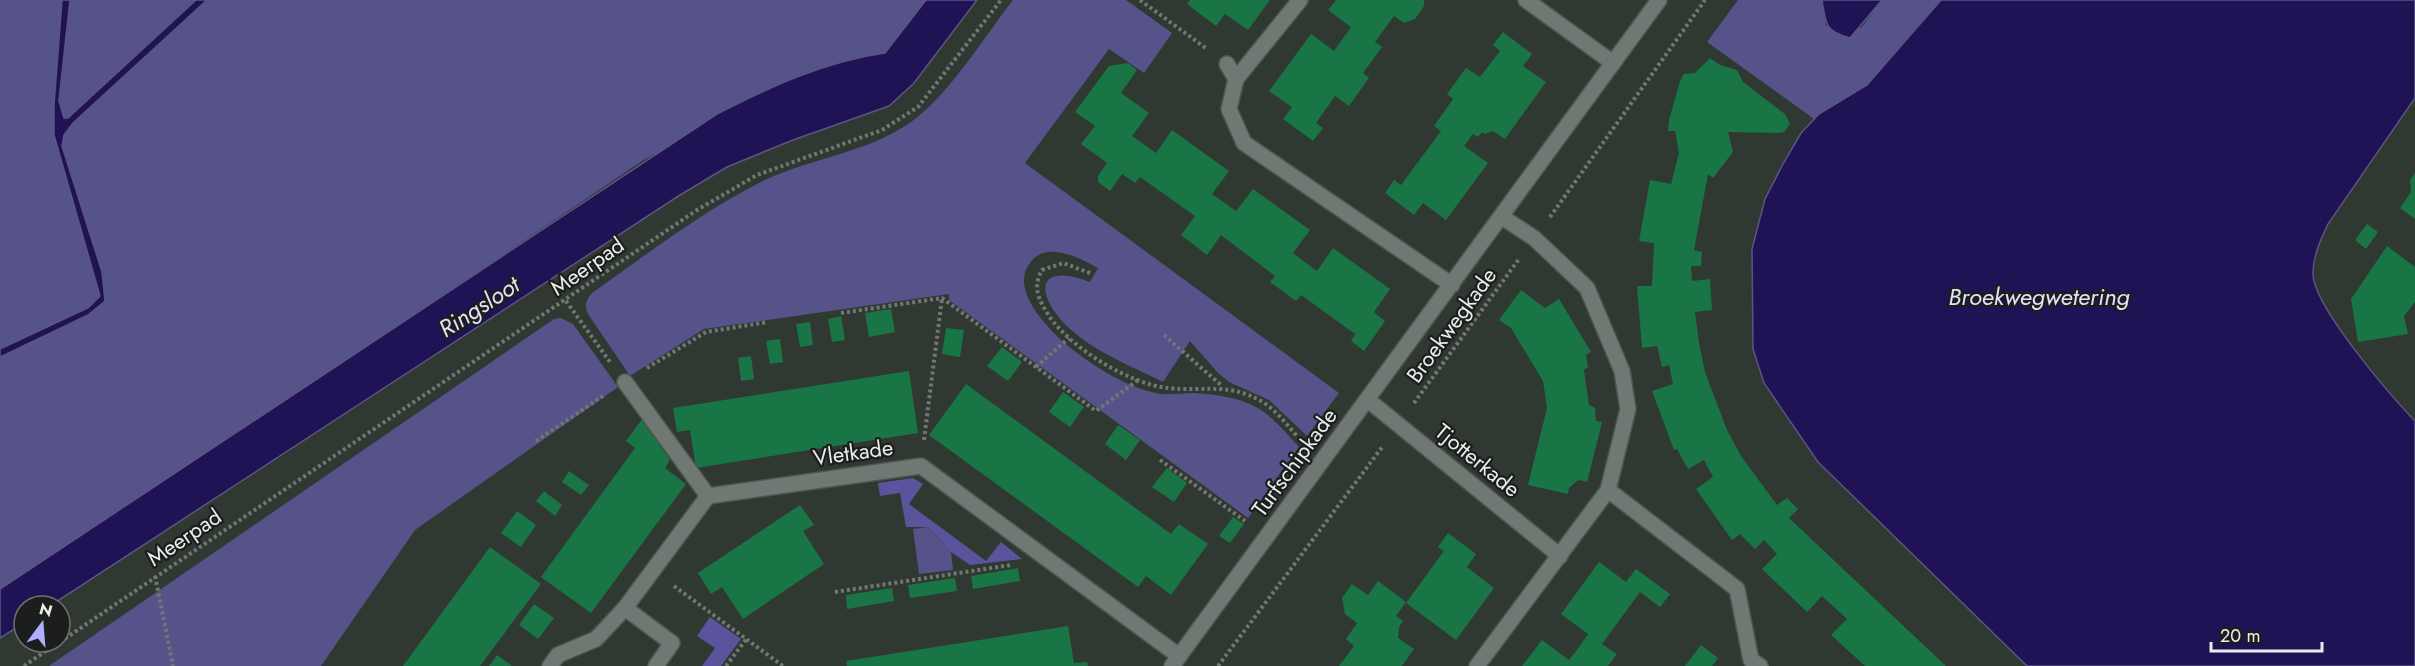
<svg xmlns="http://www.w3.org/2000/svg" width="2415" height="666" font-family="Jost,sans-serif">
<rect width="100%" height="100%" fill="#303832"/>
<g fill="#55538a">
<path d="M0,0H62L54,105V135L100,296L88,308L0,349Z"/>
<path d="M70,0H196L68,119L64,118L59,101Z"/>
<path d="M207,0H926L885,53L864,56L645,159L303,390L0,589V357L88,315L105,301L102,272L62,146L64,135L73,123Z"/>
<path d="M1013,0H1126L1172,33L1144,73L1109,49L1025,163L1339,393L1307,436L1269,400L1229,382L1218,373L1190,341L1163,382C1131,366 1097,353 1070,329C1036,298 1032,260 1090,282L1098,268C1078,257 1043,239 1028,266C1023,274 1023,283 1026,292C1032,312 1053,333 1068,346C1093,366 1129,389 1161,394C1172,395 1183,393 1193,393C1214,394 1238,397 1256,407C1273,416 1286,434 1299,447L1248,518L949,300V294L704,329L630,376L588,314C584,305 586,300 592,293C646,255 700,213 759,183C808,158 866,154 911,122C949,95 984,37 1013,0Z"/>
<path d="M1738,0H1822L1826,26L1861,28L1882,0H1941L1867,85L1814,119L1707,42Z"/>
<path d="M561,318L573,324L618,387L415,530L321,666H49L554,319Z"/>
<path d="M928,527L951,552L953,570L919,574L913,529Z"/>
</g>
<g fill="#59549c">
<path d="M913,478L923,484L909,504L986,561L1001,542L1022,559L970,565L951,552L928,527H906L900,493L880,496L878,483Z"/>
<path d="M710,617L741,639L721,666H702L715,648L697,636Z"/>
</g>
<g fill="#201355" stroke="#5c5582" stroke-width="1.5">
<path d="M62,0H70L59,101L64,118H68L196,0H207L73,123L64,135L62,146L102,272L105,301L88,315L0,357V349L88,308L100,296L54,135V105Z"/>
<path d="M926,0H977L914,83L889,106L793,140L727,167L680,195L50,606H24V623L0,638V589L717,114C770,87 826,61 885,53Z"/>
<path d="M1822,0H1882L1850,38C1825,31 1826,25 1822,0Z"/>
<path d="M1941,0H2415V98L2328,224C2321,239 2313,256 2313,273C2312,305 2391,396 2415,421V666H2027L1818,462L1764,383L1753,349L1752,249L1765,199L1783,164L1801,133L1819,114L1867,85Z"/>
</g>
<g fill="#197545">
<path d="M1190,0H1270L1248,30L1225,14L1216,26L1187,4Z"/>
<path d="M1336,0H1424V6L1415,19L1404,23L1394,16L1375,42L1382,47L1363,73L1369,78L1349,106L1335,96L1316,123L1323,128L1313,141L1283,119L1292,107L1269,91L1311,34L1334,51L1351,27L1328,10Z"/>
<path d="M1503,32L1532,54L1523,66L1546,82L1505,139L1493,131L1485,134L1482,132L1478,137L1473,134L1464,146L1488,163L1446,220L1423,203L1414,215L1385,193L1394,180L1401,185L1441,131L1434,126L1453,99L1447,94L1466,68L1480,77L1500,51L1493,45Z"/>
<path d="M1710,58L1720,65L1737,70L1743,82L1785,114L1790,124L1784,132L1778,133L1728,132L1733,152L1713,178L1708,174L1694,250L1702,252L1701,266H1691L1692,281L1710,279L1712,310L1695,312L1699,343L1705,372L1727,430L1741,456L1777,505L1787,498L1798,509L1789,518L1946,666H1865L1831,635L1847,619L1822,596L1807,612L1762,569L1777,554L1764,540L1755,549L1740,534L1732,540L1696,489L1713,477L1704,460L1688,469L1677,449L1674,450L1652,391L1673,384L1669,365L1662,367L1657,346L1642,348L1637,286H1652L1654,243L1639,241L1650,180L1671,184L1679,153L1675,131H1668L1669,120L1680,81L1684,74L1695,73Z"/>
<path d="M1128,63L1137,70L1121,93L1149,113L1132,136L1156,153L1172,130L1229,171L1212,194L1236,211L1253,189L1310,230L1293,253L1317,271L1333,248L1390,289L1374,312L1385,321L1364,351L1351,341L1355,334L1301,295L1296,301L1270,282L1275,276L1221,235L1207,255L1181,235L1195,216L1140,177L1135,183L1122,174L1110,191L1098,182V176L1107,163L1081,144L1095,126L1075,112L1109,66Z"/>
<path d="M2415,173V219L2400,208L2411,192L2410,180Z"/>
<path d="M2367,224L2378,232L2366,249L2355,240Z"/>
<path d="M2387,246L2415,267V302L2404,316L2408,334L2358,342L2351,299Z"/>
<path d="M1521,290L1545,308L1559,299L1591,352L1586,355L1588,367L1584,370L1589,405L1595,408L1596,421L1602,422L1587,482L1578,480L1569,488L1568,494L1528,485L1547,408L1543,381L1511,328L1499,320Z"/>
<path d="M891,309L895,332L869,337L865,313Z"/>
<path d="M841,316L845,340L832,342L828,319Z"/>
<path d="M810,322L813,345L800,347L796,324Z"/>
<path d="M946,328L964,330L960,357L942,354Z"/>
<path d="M780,339L783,362L770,364L766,341Z"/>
<path d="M1002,347L1022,362L1008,381L987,366Z"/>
<path d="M751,356L754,379L741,381L738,358Z"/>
<path d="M909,371L918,433L696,468L690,430L677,432L673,408Z"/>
<path d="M966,384L1171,534L1179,524L1208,544L1171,595L1146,576L1138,587L929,435Z"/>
<path d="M1063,392L1084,407L1070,427L1049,412Z"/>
<path d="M642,419L670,460L665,468L686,484L591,613L541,577L635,448L626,441Z"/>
<path d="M1118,425L1140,440L1126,460L1105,444Z"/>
<path d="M1167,468L1187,483L1174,502L1152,487Z"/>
<path d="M569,471L589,485L581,495L562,482Z"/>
<path d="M544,491L562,505L555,516L536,501Z"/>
<path d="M800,505L814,525L803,531L824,564L743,619L722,587L711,594L698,573Z"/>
<path d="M517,511L536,525L521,547L501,533Z"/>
<path d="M1233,517L1244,524L1230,543L1219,536Z"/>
<path d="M1448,533L1476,554L1467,567L1494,588L1456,640L1406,603L1444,551L1438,547Z"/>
<path d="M490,547L541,584L480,666H403Z"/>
<path d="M1599,562L1626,582L1636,569L1670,594L1660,607L1640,592L1602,644L1617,654L1608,666H1522L1542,640L1569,660L1579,647L1588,634L1561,614Z"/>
<path d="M1018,568L1020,581L973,589L971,576Z"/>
<path d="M955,578L957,591L910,598L908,585Z"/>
<path d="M1378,581L1406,602L1396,616L1403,621L1399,627L1398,638L1414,649L1402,666H1339L1354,646L1346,639L1357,623L1345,614L1342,598L1352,584L1368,595Z"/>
<path d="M892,588L894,601L847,609L846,595Z"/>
<path d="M534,604L554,618L538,639L519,625Z"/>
<path d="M1068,626L1074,663L1087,662L1088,666H847L846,661Z"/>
<path d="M1701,645L1718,658L1712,666H1685Z"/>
<path d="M497,655L512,666H489Z"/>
</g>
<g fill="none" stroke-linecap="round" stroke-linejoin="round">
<g stroke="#4e5550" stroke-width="18">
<g id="minor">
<path d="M1300,0L1236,79L1229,109L1244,143L1452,285"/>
<path d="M1526,0L1613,63"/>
<path d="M1227,64L1236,79"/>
<path d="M625,382L708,496"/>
<path d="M1368,400L1560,556"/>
<path d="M1608,490L1737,589L1751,660L1760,666"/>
<path d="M625,608L672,643L656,666"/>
<path d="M550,666L558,655L596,639L625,608L708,496L921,466L1179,656"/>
<path d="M1172,666L1659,0"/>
<path d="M1477,666L1608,490L1628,409L1622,371L1587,288L1534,238L1502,217"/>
</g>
</g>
<g stroke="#717873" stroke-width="4" stroke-dasharray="3 3" stroke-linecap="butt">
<path d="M1140,0L1207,49"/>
<path d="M1550,217L1705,0"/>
<path d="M1090,273L1063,263L1042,270C1032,288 1039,300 1049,316C1071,348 1129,384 1168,388C1202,392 1228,382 1261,401C1277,410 1291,430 1303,443"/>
<path d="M566,301L610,362"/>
<path d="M841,313L942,298L1096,411L1138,380"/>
<path d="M1164,335L1222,386"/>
<path d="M1036,367L1069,338"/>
<path d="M647,368L706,332L768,322"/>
<path d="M1414,403L1519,259"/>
<path d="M924,440L942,298"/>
<path d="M536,441L603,396"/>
<path d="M1160,460L1245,521"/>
<path d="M155,576L173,666"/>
<path d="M674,586L783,666"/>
<path d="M835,592L1011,565"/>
<path d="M60,642L697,210L757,175L882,130L918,107L1001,0"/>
<path d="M24,666L59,642"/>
<path d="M726,666L747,638"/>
<path d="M1218,666L1383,446"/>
</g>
<use href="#minor" stroke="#6f7872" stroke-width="15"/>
</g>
<g text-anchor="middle" stroke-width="4.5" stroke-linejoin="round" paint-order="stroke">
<g font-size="22" fill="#e9eeeb" stroke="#1b1e1c">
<text transform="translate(587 266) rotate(-35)" y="8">Meerpad</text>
<text transform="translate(1451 325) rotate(-54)" y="8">Broekwegkade</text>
<text transform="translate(853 452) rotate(-8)" y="8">Vletkade</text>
<text transform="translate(1478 460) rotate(39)" y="8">Tjotterkade</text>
<text transform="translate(1294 462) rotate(-54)" y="8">Turfschipkade</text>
<text transform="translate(184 537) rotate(-34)" y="8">Meerpad</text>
</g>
<g font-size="24" font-style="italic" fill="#e1e2f7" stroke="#1b1e1c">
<text x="2039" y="305">Broekwegwetering</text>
<text transform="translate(479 307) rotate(-33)" y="8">Ringsloot</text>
</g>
</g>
<g transform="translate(42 624) rotate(16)"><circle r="28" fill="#1b1e1c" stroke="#6d716f" stroke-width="1.5"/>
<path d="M0-4.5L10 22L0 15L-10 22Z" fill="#afaefa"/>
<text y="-9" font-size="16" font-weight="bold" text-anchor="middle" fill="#e9eeeb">N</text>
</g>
<path d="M2211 642v9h111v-9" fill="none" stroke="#e9eeeb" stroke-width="3"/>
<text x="2220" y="642" font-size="18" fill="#e9eeeb" stroke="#1b1e1c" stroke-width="4.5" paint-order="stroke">20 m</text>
</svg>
